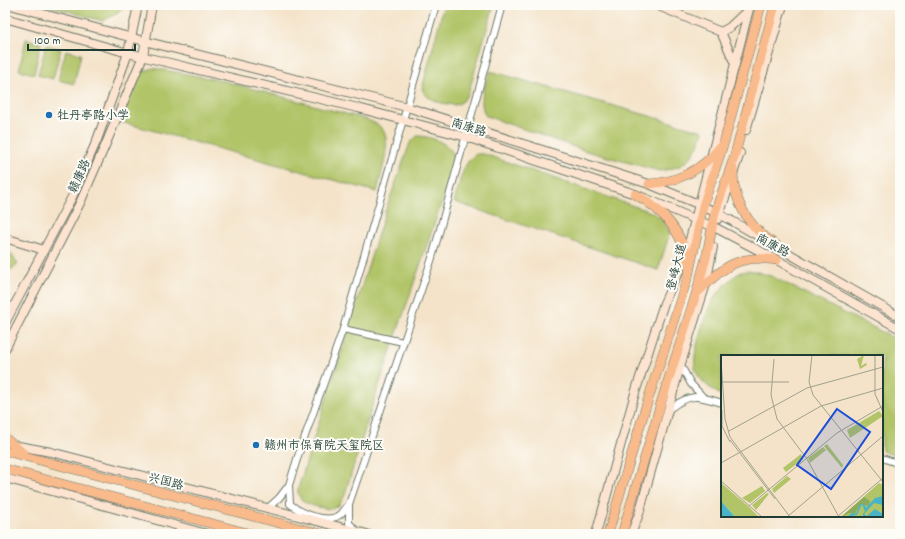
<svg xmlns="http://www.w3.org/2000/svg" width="905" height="539" font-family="Dekko,'LXGW WenKai TC',sans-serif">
<rect width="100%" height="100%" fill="#fdfcf7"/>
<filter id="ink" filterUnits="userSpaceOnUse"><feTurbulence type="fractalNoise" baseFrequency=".025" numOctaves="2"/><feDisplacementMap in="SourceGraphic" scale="8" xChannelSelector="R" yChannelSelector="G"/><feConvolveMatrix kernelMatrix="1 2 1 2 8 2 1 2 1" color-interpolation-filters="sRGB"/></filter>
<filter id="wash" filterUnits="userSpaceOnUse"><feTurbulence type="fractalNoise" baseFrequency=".012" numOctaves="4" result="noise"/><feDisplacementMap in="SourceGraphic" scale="16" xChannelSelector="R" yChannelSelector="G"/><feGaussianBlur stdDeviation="0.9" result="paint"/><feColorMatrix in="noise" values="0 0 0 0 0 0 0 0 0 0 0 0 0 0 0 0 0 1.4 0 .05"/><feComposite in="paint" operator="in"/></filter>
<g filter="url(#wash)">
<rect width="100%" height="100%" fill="#f4e3c9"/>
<g fill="#b1c467" stroke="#68804e">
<path d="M46,5H125L118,13L103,21Z"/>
<path d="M444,5H494L468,94L462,102L455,105C443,104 427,101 422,89Z"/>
<path d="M26,39L41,43L34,74L19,70Z"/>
<path d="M46,45L61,49L53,79L38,75Z"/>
<path d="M66,50L81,54L74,84L58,80Z"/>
<path d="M153,68L220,80L365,119C372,122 379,124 383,130C392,142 380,178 377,192L118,121L135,75Z"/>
<path d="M490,71L703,131C694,158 688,167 659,171L586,151L486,116C477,101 485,86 490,71Z"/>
<path d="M417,136C432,136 456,145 455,163L375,397L344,497L339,505L332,509C320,508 296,505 298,489L386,209L410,143Z"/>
<path d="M477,154H484L654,213L663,220L670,233L658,270L454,202C459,188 462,160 477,154Z"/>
<path d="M9,251L18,264L5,274V254Z"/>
<path d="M754,271L771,276L900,341V457L882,451V356H722V396C713,390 700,382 696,371C690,359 705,315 711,303C717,293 731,277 741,272C745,271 750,271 754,271Z"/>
</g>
</g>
<g filter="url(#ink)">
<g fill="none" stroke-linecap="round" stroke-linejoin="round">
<g stroke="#6a7768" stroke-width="8">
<g id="street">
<path d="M343,329L403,342"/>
<path d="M681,366L691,384L703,397"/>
<path d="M668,410C690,393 696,395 722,403"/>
<path d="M882,458L900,464"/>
<path d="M289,485L290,504C301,513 328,525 341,514C344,511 346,507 349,504"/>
<path d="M268,508L279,498L289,485L298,456L343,329L436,5"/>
<path d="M357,531L349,523V504L432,258L502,5"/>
</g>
</g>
<g stroke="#6a7768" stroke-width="10">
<g id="secondary">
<path d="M10,5L144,41L407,107L649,184L703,206L732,221L900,317"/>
<path d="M656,5L721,32L735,64"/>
<path d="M5,18L128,53L358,108L466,137L635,194L716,228L777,260L900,329"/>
<path d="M721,32L730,27L748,10"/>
<path d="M746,130L783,5"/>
<path d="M718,219L740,153"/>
<path d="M5,238L44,250"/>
<path d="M5,323L73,195L97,140L128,53L138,5"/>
<path d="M5,349L80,203L105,146L143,56L152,5"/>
<path d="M13,445L51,452L367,534"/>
<path d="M5,478L207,534"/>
<path d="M596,534L635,393L664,303L686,255L750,5"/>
<path d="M631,534L639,514L682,360L706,284L713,247"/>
</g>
</g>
<g stroke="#6a7768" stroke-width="10">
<g id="primary">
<path d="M733,168C732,201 749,228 776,245"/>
<path d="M649,184C678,182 702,170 720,147"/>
<path d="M635,194C664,210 685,235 689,268"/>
<path d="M697,293C723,268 737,253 777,260"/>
<path d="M5,438L23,453"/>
<path d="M5,451L321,534"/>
<path d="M5,469L251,534"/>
<path d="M608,534L645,409L689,273L703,206L725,139L761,5"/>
<path d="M622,534L661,403L696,294L707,254L715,212L734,158L775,5"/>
</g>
</g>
<use href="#street" stroke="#fff" stroke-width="6"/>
<use href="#secondary" stroke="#fde4d1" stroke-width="8"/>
<use href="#primary" stroke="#fabb8c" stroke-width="9"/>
</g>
</g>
<g fill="#1f6fb2" stroke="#fdfcf7" stroke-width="1.5">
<circle cx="49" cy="115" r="4"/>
<circle cx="256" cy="445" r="4"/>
</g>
<g text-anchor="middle" stroke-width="4" stroke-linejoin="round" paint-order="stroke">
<g font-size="12" fill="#1f3d34" stroke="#fdfcf7" text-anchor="start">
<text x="57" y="119">牡丹亭路小学</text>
<text x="264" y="449">赣州市保育院天玺院区</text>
</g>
<g font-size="12" fill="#1f3d34" stroke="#fdfcf7">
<text transform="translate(469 127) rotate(17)" y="4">南康路</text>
<text transform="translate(79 176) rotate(-66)" y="4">赣康路</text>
<text transform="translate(773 245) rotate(28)" y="4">南康路</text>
<text transform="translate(676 267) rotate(-76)" y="4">登峰大道</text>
<text transform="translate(166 481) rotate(15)" y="4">兴国路</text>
</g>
</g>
<g transform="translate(721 355)">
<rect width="162" height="162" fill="#f4e3c9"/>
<path d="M143,0L140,11L145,8L146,10L139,14L136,4ZM158,56L162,61L129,83L126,75ZM106,89L122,110L121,113L103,91ZM102,92L105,95L89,108L87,103ZM80,99L82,104L65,117L62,113ZM66,121L70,124L53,138L51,134ZM0,128L27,151L38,162H14L0,146ZM158,128L162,130V162H120ZM41,131L44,136L29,148L21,143ZM46,138L48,139L35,155L31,150Z" fill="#b1c467"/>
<path d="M143,142L149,146L148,151L139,149L134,159L128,158L120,162Z" fill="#8caa5c"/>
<path d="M162,141V150L153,148L143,159L146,161L154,154L162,159V162H142V159L144,156L141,149L136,160L126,162L131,158L135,159L139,149H141L144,150L145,153L154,143ZM0,146L14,162H0Z" fill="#49b3c7"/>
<path fill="none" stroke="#9fa18d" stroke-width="1" d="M91,0L88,27L92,40L162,127M154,0V39L162,57M0,4L4,64L9,82L69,162M53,4L50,40L56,64L86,104L118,162M0,27H68M1,55V71L9,87M8,76L86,33L162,12M9,85L54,144M0,108L100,51L162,33M0,126L41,162M28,151L116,78L162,51M66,162L162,81M116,162L162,123"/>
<path fill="#1d4ed8" fill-opacity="0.15" stroke="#1d4ed8" stroke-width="2" d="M116,54L149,77L110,134L76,110Z"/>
<rect width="162" height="162" fill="none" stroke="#1f3d34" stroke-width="2"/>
</g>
<rect width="905" height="539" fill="none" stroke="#fdfcf7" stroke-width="20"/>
<path d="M28 44v6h107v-6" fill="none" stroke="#1f3d34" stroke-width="2"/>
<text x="34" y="44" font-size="12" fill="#1f3d34" stroke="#fdfcf7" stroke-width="3" paint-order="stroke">100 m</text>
</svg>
